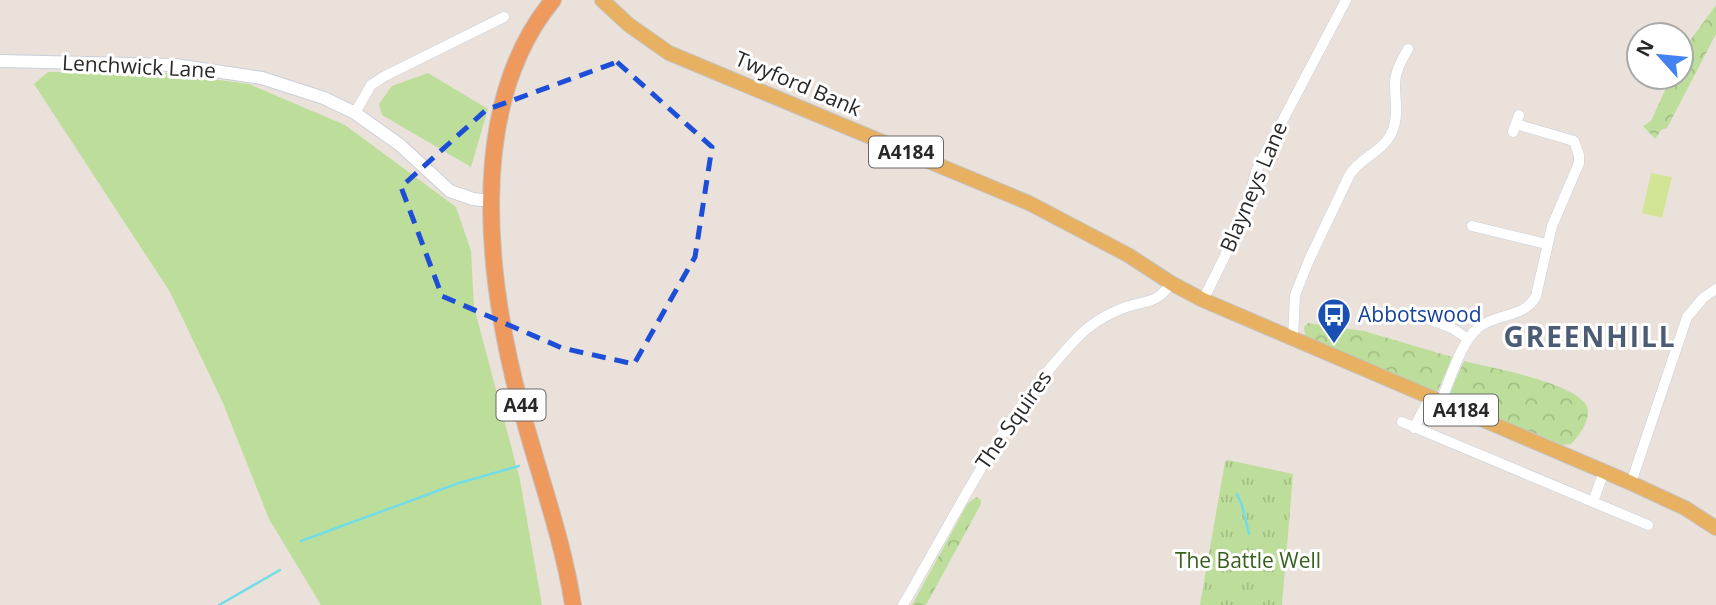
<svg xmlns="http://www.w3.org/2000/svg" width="1716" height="605" font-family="'Open Sans',sans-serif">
<defs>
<pattern id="forest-crowns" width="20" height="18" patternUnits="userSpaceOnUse" patternTransform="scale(1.75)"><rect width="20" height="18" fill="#bdde9a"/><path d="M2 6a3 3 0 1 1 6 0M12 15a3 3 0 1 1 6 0" fill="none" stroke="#a2be85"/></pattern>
<pattern id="park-tufts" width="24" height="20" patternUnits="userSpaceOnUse" patternTransform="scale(1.75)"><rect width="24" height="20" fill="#bdde9a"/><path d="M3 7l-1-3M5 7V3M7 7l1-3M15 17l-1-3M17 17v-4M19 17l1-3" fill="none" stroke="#a2be85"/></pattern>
</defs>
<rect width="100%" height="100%" fill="#eae1db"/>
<g fill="#bdde9a">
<path d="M48,72L168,73L249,84L345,125L456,207L471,251L474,307L520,480L542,605H321L269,519L223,403L170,292L34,84Z"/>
<path d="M428,73L488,109L471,167L382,115L379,104L392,86Z"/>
</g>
<g fill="url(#forest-crowns)">
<path d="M1716,5V34L1667,128L1661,130L1655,139L1643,126L1651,121L1671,77H1681V58L1689,42Z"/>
<path d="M1308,323L1364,331L1452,357L1437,393L1312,340L1305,335L1304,327Z"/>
<path d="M1464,361C1487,367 1585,384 1588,410C1589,422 1579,436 1571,444L1563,445L1448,398Z"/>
<path d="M977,497L981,500V504L926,605H912L968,503Z"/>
</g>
<path fill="url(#park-tufts)" d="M1228,460L1293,474L1282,605H1200L1225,462Z"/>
<path fill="#d2e596" d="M1651,173L1672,177L1662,218L1642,213Z"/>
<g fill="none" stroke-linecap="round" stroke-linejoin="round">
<g stroke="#73dde7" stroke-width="2.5">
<path d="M1237,494L1242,505L1249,534"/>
<path d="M301,541L459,483L519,466"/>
<path d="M219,605L280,570"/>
</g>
<g stroke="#c9cfda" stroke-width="11">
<g id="minor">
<path d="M355,113L371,85L385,76L504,17"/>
<path d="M1513,132L1519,115"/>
<path d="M1472,226L1546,244"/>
<path d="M1203,300C1224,258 1246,218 1256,171L1346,0"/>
<path d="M1429,319L1452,328L1468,339"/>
<path d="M1293,338L1295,295L1309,260L1350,174C1361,157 1383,152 1392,132C1399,116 1395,101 1395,84C1395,71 1402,60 1408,49"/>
<path d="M1441,401C1450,380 1461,341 1479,327C1497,313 1525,318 1536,296L1552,226L1579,163V155L1574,141L1516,124"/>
<path d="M1402,422L1648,525"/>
<path d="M1414,428L1430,397"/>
<path d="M1631,483L1687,317L1703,298L1716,289"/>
<path d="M1593,502L1604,471"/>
<path d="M903,605C957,513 1003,415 1077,338C1091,323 1107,314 1126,307C1147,300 1157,304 1171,283"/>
</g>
</g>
<g stroke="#c9cfda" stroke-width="14">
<path id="tertiary" d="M0,61L175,65L262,78L324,98L355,113L400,145L450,191L473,199L491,201"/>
</g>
<g stroke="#c3c3c3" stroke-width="16">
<path id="primary" d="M602,0L629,25L669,53L1029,203L1128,255L1171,283L1203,300L1631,483L1685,508L1716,528"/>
</g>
<g stroke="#c3c3c3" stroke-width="18">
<path id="trunk" d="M553,0C463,109 488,288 523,415C540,478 563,540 573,605"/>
</g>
<use href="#minor" stroke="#fff" stroke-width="10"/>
<use href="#tertiary" stroke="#fff" stroke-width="12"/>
<use href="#primary" stroke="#e8b162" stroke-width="14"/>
<use href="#trunk" stroke="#ee9a5e" stroke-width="16"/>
</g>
<path fill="none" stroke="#1d4ed8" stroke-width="5" stroke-dasharray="14 9" stroke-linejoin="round" d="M617,62L712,147L695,257L634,364L562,348L442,296L401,187L486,110Z"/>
<defs>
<g id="bus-pin" transform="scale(1.75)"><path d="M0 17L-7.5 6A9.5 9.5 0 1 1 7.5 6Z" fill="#1a4fb4" stroke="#fff"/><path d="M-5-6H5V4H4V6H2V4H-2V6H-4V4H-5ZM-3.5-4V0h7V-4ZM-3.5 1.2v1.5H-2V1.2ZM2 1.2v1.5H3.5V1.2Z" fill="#fff"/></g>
</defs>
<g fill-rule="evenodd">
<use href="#bus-pin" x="1334" y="315"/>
</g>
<g text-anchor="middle" stroke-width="6" stroke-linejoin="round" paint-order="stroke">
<g fill="#fff" stroke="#686868" stroke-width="2">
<rect x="869" y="136.5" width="74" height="31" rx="5"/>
<rect x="496.5" y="389.5" width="49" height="31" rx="5"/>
<rect x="1424" y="394.5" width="74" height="31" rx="5"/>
</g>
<g font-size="19" font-weight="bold" fill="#282828">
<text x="906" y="159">A4184</text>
<text x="521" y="412">A44</text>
<text x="1461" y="417">A4184</text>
</g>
<g font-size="21" fill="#282828" stroke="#fff">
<text transform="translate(139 67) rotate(3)" y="7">Lenchwick Lane</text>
<text transform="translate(798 84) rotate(23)" y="7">Twyford Bank</text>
<text transform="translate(1254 187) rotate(-67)" y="7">Blayneys Lane</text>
<text transform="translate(1014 420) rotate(-55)" y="7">The Squires</text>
</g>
<g font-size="21" fill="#164399" stroke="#fff" text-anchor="start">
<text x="1358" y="322">Abbotswood</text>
</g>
<g font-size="21" fill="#37611d" stroke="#fff">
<text x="1248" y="568">The Battle Well</text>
</g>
<g font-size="28" font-weight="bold" letter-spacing="2" fill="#4c5b76" stroke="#fff">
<text x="1590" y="347">GREENHILL</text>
</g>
</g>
<g transform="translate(1660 56) rotate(297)"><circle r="33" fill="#ffffff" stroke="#a9a9a9" stroke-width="2"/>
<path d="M0-5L12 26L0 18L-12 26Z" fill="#4382ef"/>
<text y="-10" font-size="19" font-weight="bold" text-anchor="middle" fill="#282828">N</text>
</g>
</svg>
